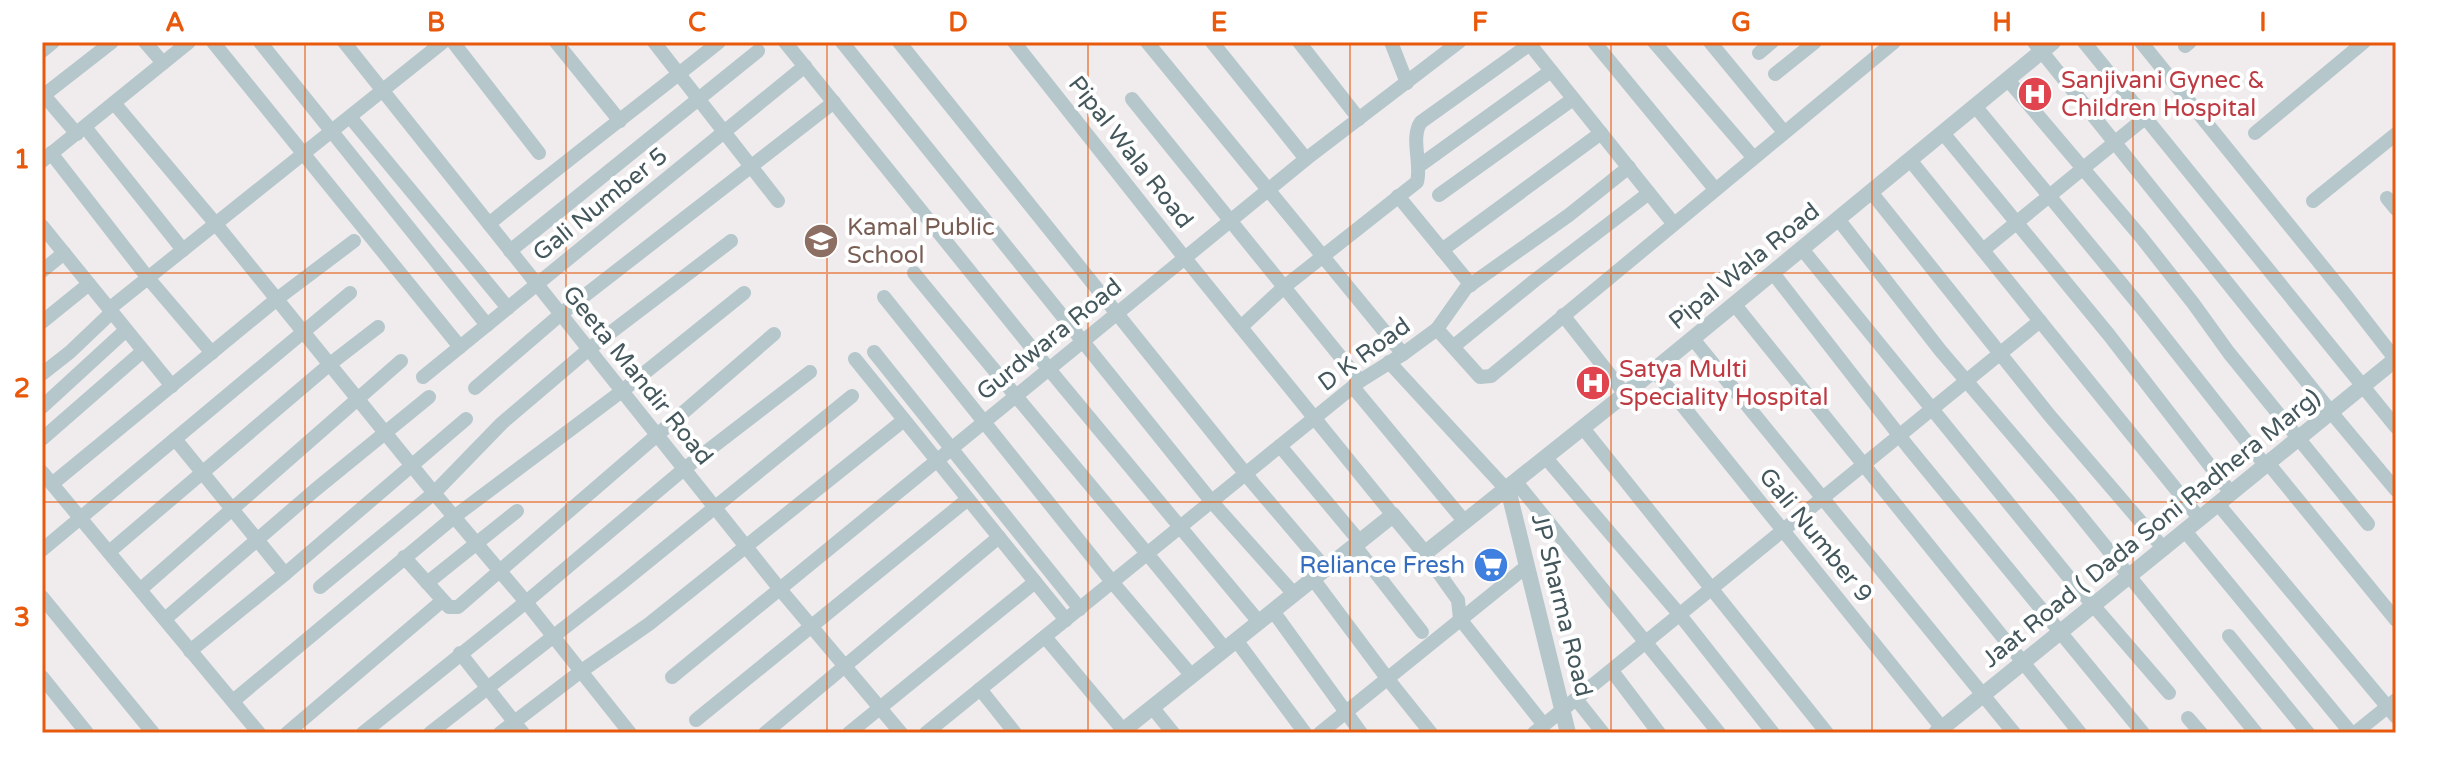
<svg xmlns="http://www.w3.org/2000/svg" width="2438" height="775" font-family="'Varela Round',sans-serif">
<rect width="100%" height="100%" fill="#f0eced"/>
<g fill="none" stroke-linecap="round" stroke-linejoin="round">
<g stroke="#b6c7cc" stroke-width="14">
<path d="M145,42L163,63"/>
<path d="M213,42L460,347"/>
<path d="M260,42L487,325"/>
<path d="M344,42L779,588L901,733"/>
<path d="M453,42L539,153"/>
<path d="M556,42L620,121"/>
<path d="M654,42L778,201"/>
<path d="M785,42L1048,368L1259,622"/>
<path d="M842,42L1212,502L1294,594"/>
<path d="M899,42L1253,483L1326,569"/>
<path d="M1014,42L1184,257L1393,515"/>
<path d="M1147,42L1403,354"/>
<path d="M1212,42L1306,159"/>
<path d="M1299,42L1359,119"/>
<path d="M1391,42L1407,83"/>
<path d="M1528,42L1673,223"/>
<path d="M1594,42L1715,189"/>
<path d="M1654,42L1753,157"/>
<path d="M1710,42L1784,132"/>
<path d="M2034,42L2331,412L2396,490"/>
<path d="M2084,42L2396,427"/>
<path d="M2141,42L2344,293L2396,360"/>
<path d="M2185,46L2190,42"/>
<path d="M42,51L53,42"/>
<path d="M1759,53L1772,42"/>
<path d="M1775,74L1815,42"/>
<path d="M2008,80L2141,237L2193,303L2229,353L2368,524"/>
<path d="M42,93L77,134"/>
<path d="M44,95L112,42"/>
<path d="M1132,99L1360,381"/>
<path d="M114,103L215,223L434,493L526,602L630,733"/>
<path d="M1975,106L2140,306L2265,465"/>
<path d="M350,117L508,308"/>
<path d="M85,127L183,250"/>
<path d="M1943,133L2109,335L2231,493"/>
<path d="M2255,133L2364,42"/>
<path d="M51,153L148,278L212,353"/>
<path d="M1910,160L2200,519"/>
<path d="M42,161L189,42"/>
<path d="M1419,166L1551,71"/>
<path d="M1871,192L2050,416L2164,549"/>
<path d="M1439,195L1573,99"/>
<path d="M1398,196L1471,285"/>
<path d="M2387,198L2396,209"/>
<path d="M2313,201L2396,134"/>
<path d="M1838,219L1940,350L2067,499L2256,733"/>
<path d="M489,224C564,162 643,103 719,42"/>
<path d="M42,226L172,386"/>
<path d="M1802,249L2067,575L2169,693"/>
<path d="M1442,250L1601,133"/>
<path d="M1983,250L2146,117"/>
<path d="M510,251L758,51"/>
<path d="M42,271L64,253"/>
<path d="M914,273C1017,399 1123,522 1225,649"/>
<path d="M1773,273L1909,448L2143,733"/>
<path d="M884,297L1113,583L1192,676"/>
<path d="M1735,305L2080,733"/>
<path d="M109,309L443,42"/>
<path d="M1563,315L1625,394"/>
<path d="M42,322L89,284"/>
<path d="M1241,327L1284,287L1417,182C1422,164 1410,137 1421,122L1530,44"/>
<path d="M1437,329L1466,288L1569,215L1629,167"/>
<path d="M1693,339L2014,733"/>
<path d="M1454,346L1534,281L1649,193"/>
<path d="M874,352L1080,609"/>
<path d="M855,359L1066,620"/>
<path d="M1389,362L1507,490"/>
<path d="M1654,370L1946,733"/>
<path d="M42,374L70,352L112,312"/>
<path d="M423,377L805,66"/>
<path d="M1353,387L1465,522"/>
<path d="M475,388L561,314L834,102"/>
<path d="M42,407L126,330"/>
<path d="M1583,428L1827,733"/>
<path d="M42,439L143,351"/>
<path d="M175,439L285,574"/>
<path d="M1280,446L1360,542"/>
<path d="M1546,458L1680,615L1773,733"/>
<path d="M2268,463L2396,620"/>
<path d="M42,472L259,733"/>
<path d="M1516,482L1719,733"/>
<path d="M52,484L277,299L354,241"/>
<path d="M2218,504L2396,717"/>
<path d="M2185,531L2351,733"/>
<path d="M1355,546L1422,632"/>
<path d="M42,550L350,293"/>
<path d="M1423,551L1458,600L1460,619L1464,624L1544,725"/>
<path d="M109,552L330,364L378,327"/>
<path d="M404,557L449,607H458L774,334"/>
<path d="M1313,579L1387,678L1431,733"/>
<path d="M427,583L517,511"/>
<path d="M320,587L434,493L502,423L589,349L731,241"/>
<path d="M141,589L401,361"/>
<path d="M42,597L153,733"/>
<path d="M1273,611L1361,733"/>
<path d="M165,619L315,490L429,397"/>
<path d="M2229,636L2308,733"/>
<path d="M1045,637L1123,730"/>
<path d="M1236,640L1305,733"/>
<path d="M190,651L285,574L466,419"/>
<path d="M460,653L523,733"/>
<path d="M1612,671L1659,733"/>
<path d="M42,677L87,733"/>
<path d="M672,677L1306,159L1459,42"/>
<path d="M980,689L1015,733"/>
<path d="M1576,699L1603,733"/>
<path d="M233,701L454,517L622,391L744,293"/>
<path d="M1152,707L1173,733"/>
<path d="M2188,718L2201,733"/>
<path d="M696,720L968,499"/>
<path d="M287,733L442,601"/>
<path d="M363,733L526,602L684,469L810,372"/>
<path d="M430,733L623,582L852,396"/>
<path d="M500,733L580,672L649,624L904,420"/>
<path d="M765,733L999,537"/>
<path d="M849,733L1035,582"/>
<path d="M926,733L1360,381L1403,354L1437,329L1480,377L1491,376L1894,42"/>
<path d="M1320,733L1527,566"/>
<path d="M1534,733L2040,321"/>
<path d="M2355,733L2396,700"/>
</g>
<g stroke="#b6c7cc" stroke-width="16">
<path d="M1508,489L1568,733"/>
<path d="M1120,733L1393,515L1423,551L1429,550L1625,394L2053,42"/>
<path d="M1936,733L2396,359"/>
</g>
</g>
<path fill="none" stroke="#e8590c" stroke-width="2" stroke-opacity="0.55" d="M305,42V733M566,42V733M827,42V733M1088,42V733M1350,42V733M1611,42V733M1872,42V733M2133,42V733M42,273H2396M42,502H2396"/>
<defs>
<g id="hospital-disc" transform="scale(1.8)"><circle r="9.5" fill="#e0444e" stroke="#fff"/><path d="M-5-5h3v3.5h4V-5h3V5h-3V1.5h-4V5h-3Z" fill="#fff"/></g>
<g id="school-disc" transform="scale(1.8)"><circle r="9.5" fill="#8d6e63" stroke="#fff"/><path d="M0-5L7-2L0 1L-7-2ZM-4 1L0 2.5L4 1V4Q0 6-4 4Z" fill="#fff"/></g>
<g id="supermarket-disc" transform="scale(1.8)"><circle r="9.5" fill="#3f7fe0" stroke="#fff"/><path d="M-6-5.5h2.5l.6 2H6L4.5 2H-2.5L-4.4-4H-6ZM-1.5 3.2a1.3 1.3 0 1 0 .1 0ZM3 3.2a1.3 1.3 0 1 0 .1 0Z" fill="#fff"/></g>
</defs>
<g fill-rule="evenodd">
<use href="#hospital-disc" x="2035" y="94"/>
<use href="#school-disc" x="821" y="241"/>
<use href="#hospital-disc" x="1593" y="383"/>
<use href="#supermarket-disc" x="1491" y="565"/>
</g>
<g text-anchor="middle" stroke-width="8" stroke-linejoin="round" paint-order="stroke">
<g font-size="24" fill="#be3a42" stroke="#fff" text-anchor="start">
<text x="2061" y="88">Sanjivani Gynec &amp;<tspan x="2061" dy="28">Children Hospital</tspan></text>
<text x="1619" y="377">Satya Multi<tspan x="1619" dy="28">Speciality Hospital</tspan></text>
</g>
<g font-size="24" fill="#43575c" stroke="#fff">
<text transform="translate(1131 152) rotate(52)" y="8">Pipal Wala Road</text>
<text transform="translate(600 204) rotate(-39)" y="8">Gali Number 5</text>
<text transform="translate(1744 266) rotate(-39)" y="8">Pipal Wala Road</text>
<text transform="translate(1049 339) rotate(-39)" y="8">Gurdwara Road</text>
<text transform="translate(1364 354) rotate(-36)" y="8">D K Road</text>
<text transform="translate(638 375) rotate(51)" y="8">Geeta Mandir Road</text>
<text transform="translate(2151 528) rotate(-39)" y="8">Jaat Road ( Dada Soni Radhera Marg)</text>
<text transform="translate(1816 535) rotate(51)" y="8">Gali Number 9</text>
<text transform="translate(1562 605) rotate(76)" y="8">JP Sharma Road</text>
</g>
<g font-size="24" fill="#785e54" stroke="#fff" text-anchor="start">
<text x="847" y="235">Kamal Public<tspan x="847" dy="28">School</tspan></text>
</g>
<g font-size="24" fill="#366cbe" stroke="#fff" text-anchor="end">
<text x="1465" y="573">Reliance Fresh</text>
</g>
</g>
<rect width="2438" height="775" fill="none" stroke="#ffffff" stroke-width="88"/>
<rect x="44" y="44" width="2350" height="687" fill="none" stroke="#e8590c" stroke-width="3"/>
<g font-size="26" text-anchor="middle" font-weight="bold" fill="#e8590c">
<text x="175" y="31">A</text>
<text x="436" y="31">B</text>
<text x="697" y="31">C</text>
<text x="958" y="31">D</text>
<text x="1219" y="31">E</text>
<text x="1480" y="31">F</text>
<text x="1741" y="31">G</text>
<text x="2002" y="31">H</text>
<text x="2263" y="31">I</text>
<text x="22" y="168">1</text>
<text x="22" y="397">2</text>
<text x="22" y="626">3</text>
</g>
</svg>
